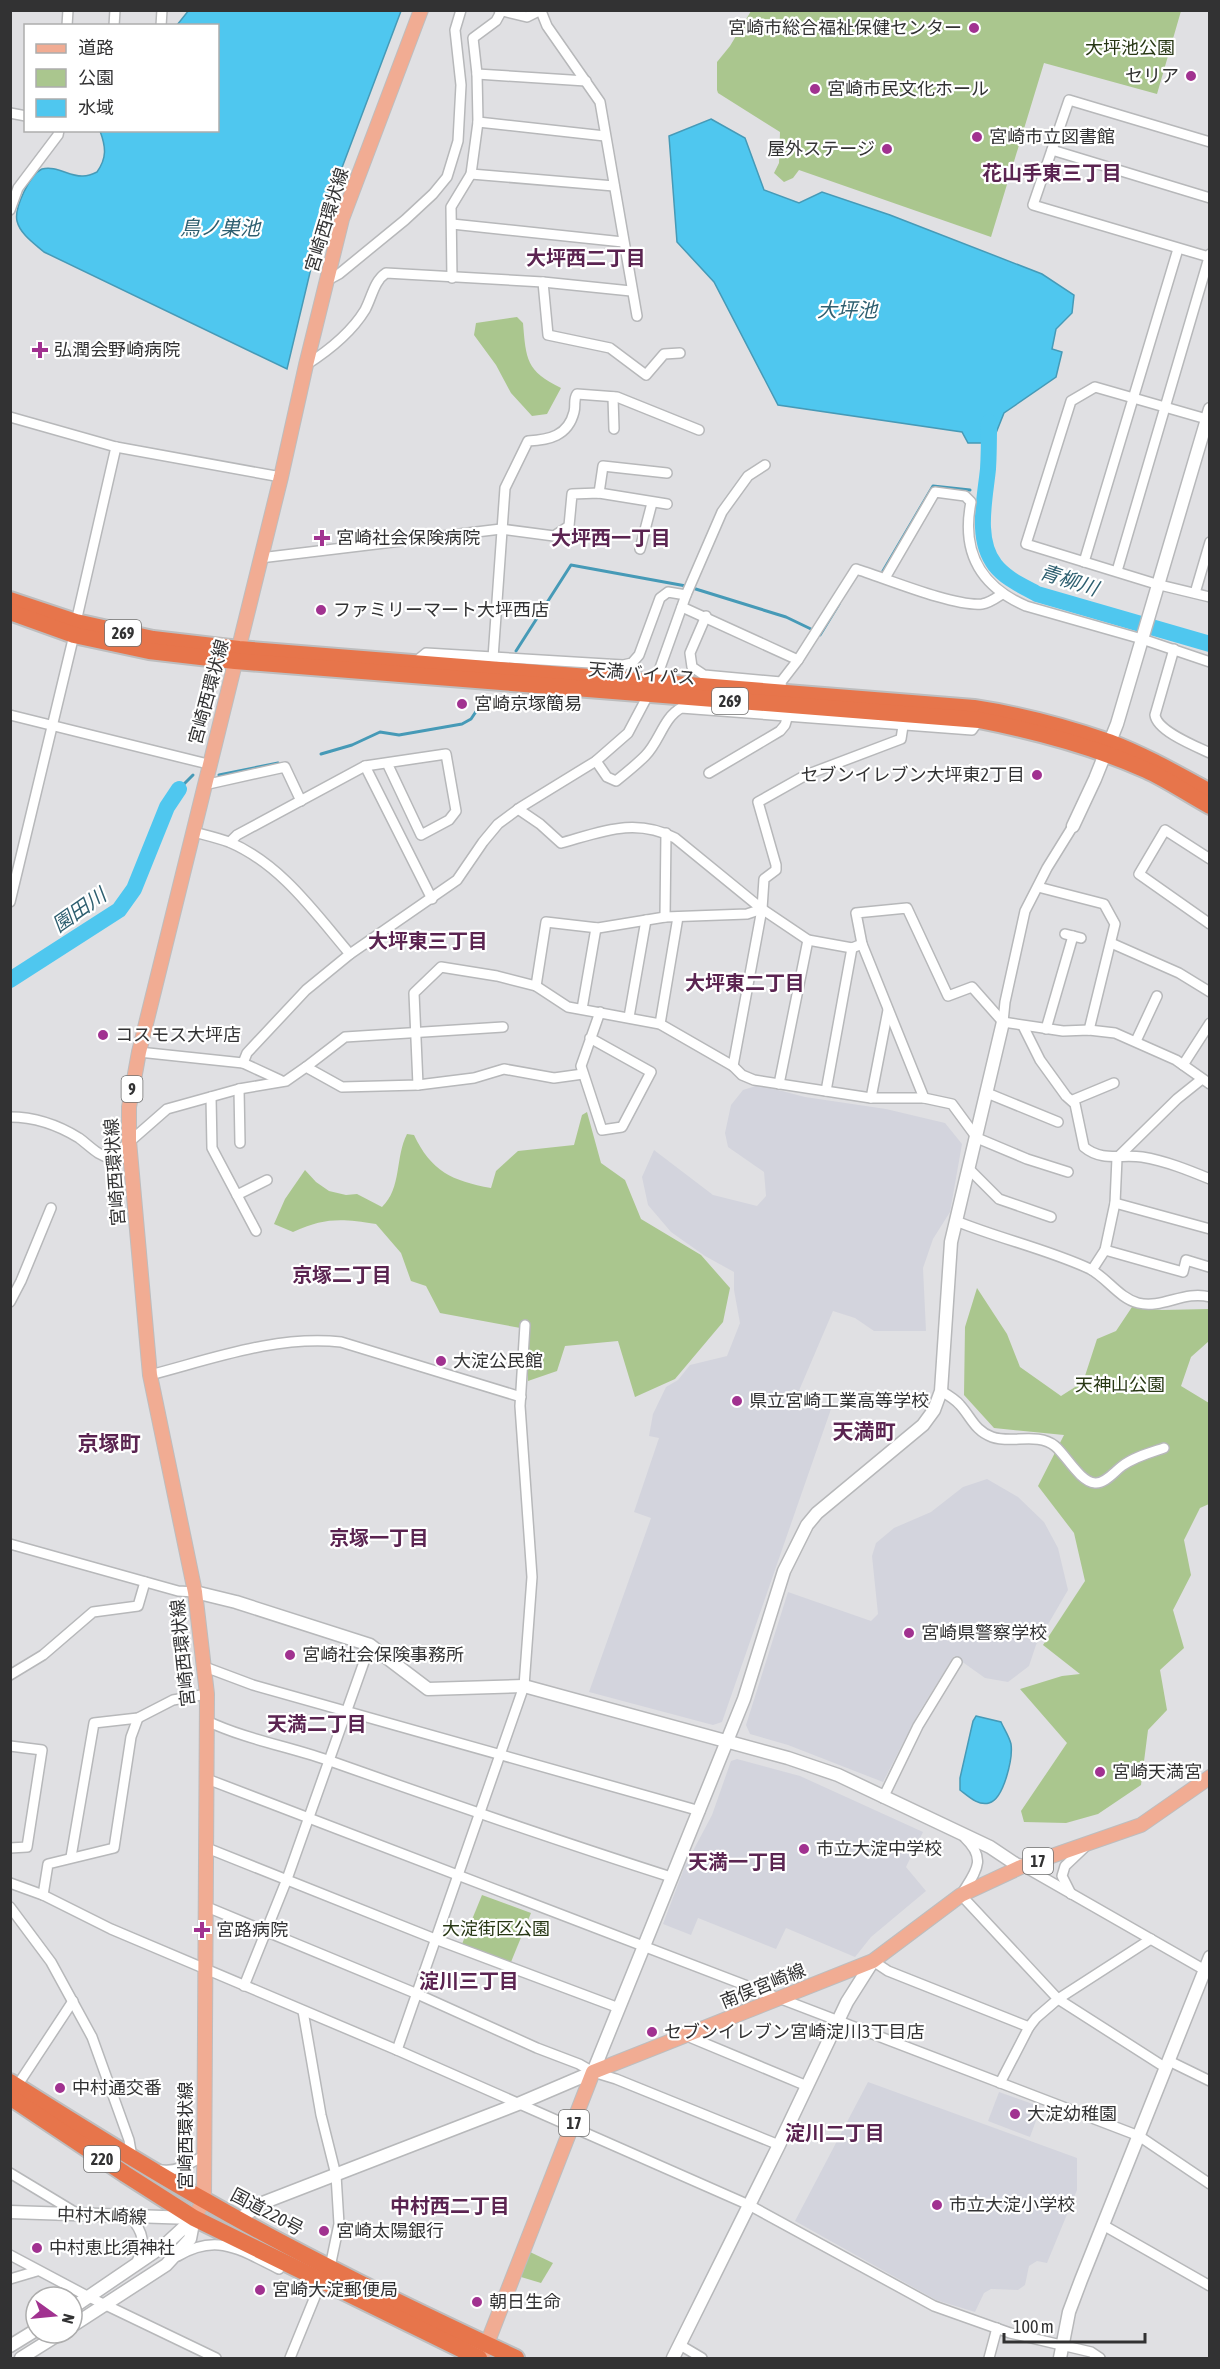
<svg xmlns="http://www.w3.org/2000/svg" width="1220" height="2369" font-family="'Asap Condensed','Noto Sans JP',sans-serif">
<rect width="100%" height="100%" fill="#e0e0e3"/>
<g fill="#d3d4dd">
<path d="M759,1085L805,1097L886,1109L945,1123L962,1144L950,1212L933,1239L923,1268L926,1331H874L855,1318L833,1311L798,1393L831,1409L722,1722L713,1725L589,1692L651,1518L634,1512L659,1438L649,1436L653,1414L666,1387L678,1380L690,1365L727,1356L740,1323L734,1290V1272L705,1256L671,1232L648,1205L642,1177L654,1150L713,1195L757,1206L766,1196L764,1172L728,1147L725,1133L731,1105L743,1090Z"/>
<path d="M987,1479L1018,1497L1044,1522L1058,1548L1068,1590L1036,1645L1029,1666L1008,1682L985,1678L954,1656L918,1714L883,1782L788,1745L750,1734L746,1725L788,1592L871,1621L878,1614L872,1556L876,1543L894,1528L931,1512L963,1487Z"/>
<path d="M737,1759L800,1776L923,1832L906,1867L926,1891L871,1937L855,1957L786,1928L776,1949L698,1918L691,1935L663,1924L685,1866L712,1815L731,1761Z"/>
<path d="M868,2082L1077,2158V2190L1047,2263L1037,2261L1029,2266L1025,2285L1018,2290L991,2289L984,2293L975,2312L936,2300L795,2221Z"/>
<path d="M999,2092L1041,2107L1030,2137L988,2121Z"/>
</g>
<g fill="#aac68e">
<path d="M751,11H1181L1157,94L1044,63L991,237L799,170L793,178L784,182L774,173L779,163L780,132L718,93L717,90V62L730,46Z"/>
<path d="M517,317L523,323C526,359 526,371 561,388L547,414L532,416L511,393L496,365L474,335L476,323Z"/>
<path d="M587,1112L601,1163L625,1180L641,1219L701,1255L730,1288L723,1322L675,1379L635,1397L618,1341L565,1346L557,1371L528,1381L526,1329L440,1313L426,1286L411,1281L401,1253L376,1224C342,1219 326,1217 293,1232L274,1224L285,1199L305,1170L316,1182L329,1191L346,1195L357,1194L382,1207C402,1188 395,1157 407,1134L414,1135C431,1171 452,1181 491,1188L496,1171L518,1151L574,1145L582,1115Z"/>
<path d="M977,1288L1007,1334L1020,1367L1061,1396L1083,1382L1097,1339L1116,1331L1132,1307L1162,1310L1209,1309V1341L1191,1357L1181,1386L1209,1403V1504L1200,1508L1184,1540L1191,1575L1173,1610L1184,1648L1160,1670L1167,1710L1148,1730L1141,1785L1098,1814L1066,1823L1024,1822L1021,1811L1067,1743L1020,1689L1062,1676L1080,1674L1043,1645L1085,1581L1074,1533L1038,1486L1064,1435L994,1428L964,1395L965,1327Z"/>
<path d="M482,1895L531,1913L511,1962L462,1944Z"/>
<path d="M530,2252L553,2263L541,2283L521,2277Z"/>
</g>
<g fill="#4fc7ef" stroke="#469ab7" stroke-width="1.5">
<path d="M189,10L401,11L323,218L287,369L44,252C35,244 20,234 17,221C14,208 30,174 42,169C56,165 70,177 83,176C88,176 93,174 97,172C107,158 106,147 100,131L218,130V26L177,25Z"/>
<path d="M711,119L745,138L764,190L799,203L822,192L890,215L1042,274L1074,295L1072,313L1056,329L1052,349L1062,352L1056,377L1004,413L992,443H968L962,432L778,405L714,282L677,242L669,136Z"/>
<path d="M976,1716L1001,1722C1004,1729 1009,1736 1011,1744C1013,1758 1004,1799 989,1803C978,1806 968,1796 960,1790V1778L973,1721Z"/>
</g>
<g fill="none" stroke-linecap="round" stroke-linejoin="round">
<g stroke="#469ab7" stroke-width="3">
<path d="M883,571L933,486L970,490"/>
<path d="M820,635L839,604"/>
<path d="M516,651L571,565L686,586L786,617L813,630"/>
<path d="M321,754L352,745L380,732L399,735L462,724L471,719L481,704"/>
<path d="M219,775L278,763"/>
<path d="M179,789L193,775"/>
</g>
<g stroke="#4fc7ef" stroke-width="16">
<path d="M989,422C989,437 989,453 988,469C985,499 975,539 995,565C1006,579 1023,586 1037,594L1210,644"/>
<path d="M10,980L119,910L134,889L167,807L179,789"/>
</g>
<g stroke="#b7b8ba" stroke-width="12">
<g id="street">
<path d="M499,10L527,17L541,10"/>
<path d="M541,11L547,26L600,102L637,316"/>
<path d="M67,26L68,10"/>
<path d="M114,26L115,10"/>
<path d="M161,26L162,10"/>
<path d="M477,74L586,81"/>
<path d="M10,113L26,116"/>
<path d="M478,122L605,136"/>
<path d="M1052,150L1210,198"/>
<path d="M471,174L614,186"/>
<path d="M10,210L18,188L58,135L59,130"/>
<path d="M452,224L623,242"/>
<path d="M1209,257L1033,205L1069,100L1210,142"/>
<path d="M452,278L451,207L471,174L478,122L477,74L473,38L496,21L502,10"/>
<path d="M326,281L339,274L405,220L433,194L447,177L458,141L461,85L455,30L461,10"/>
<path d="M543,282L548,335L610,348L646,375L664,354L680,353"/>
<path d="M306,365C328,351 351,333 365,310C372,297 374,281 386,273L543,282L631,291"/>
<path d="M613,397L614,429"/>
<path d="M10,417L116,447L281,477"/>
<path d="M1210,420L1095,387L1071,401L1026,544L1156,584L1210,597"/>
<path d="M599,493L603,466L667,473"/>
<path d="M640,549L652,503"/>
<path d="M260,558L501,529L554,536L569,526L572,494L599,493L667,504"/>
<path d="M1084,562L1178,249"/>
<path d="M1117,571L1210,254"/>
<path d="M885,578L935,492L965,496L971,502C961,552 980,586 1026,606L1142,639L1210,662"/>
<path d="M1195,593L1210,542"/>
<path d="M682,607L798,660"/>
<path d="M706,616L690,653L692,667L704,675L781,682"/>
<path d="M76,622L116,447"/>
<path d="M1174,649L1155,715C1157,731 1195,746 1210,753"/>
<path d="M493,658L505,488L528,441C549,440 568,436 574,412C576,405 573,400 577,394L617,397L699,430"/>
<path d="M414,663L426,653L623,665L632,663L639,655L660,598L668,592L686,595"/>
<path d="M782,692L781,682L798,660L856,569C885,578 954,607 982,604C989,603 996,598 1002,594"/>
<path d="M10,715L208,764"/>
<path d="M596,761L607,777L616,781C626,773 636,765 645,756C660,741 663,718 681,708L972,730L979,720"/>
<path d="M365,766L446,754L456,811L449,820L421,835L387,763"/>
<path d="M709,773L780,731L785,725L788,715"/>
<path d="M204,785L285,767L301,801"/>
<path d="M518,809L540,824L561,843C601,832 635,817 675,838L762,909L808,940L852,948L862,944L924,1098"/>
<path d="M194,832C205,835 218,838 229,842C281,864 315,913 350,954"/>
<path d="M230,842L237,835L365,766L432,899"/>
<path d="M1210,859L1165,830L1139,874L1210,924"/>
<path d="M1038,887L1104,904L1115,924L1089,1030"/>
<path d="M10,902L74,635"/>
<path d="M665,917L666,833"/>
<path d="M1065,934L1081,938"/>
<path d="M1111,943L1179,973L1210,992"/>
<path d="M862,944L856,913L907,908L948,996L972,987L1003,1022L1063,1031L1089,1030L1115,1033L1176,1060L1210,1084"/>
<path d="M536,986L546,922L598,928L665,917L747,914L762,909"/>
<path d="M582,1009L596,928"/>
<path d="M629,1017L646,920"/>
<path d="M1003,1022L1005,1002L1025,911L1047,868L1073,826"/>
<path d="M660,1024L678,917"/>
<path d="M1023,1026L1040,1060L1066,1096L1075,1104L1084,1147C1102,1162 1121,1154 1142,1157C1166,1161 1188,1170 1210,1179"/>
<path d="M1046,1029L1073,936"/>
<path d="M590,1038L651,1072L622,1127L602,1130L581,1066L600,1012"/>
<path d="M1136,1041L1157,996"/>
<path d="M139,1052L243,1063L280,1080"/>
<path d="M243,1063L247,1053L306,990L350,954L457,880L483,842L498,824L521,807L596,761L628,733L655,682L686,595L722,512L748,476L765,465"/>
<path d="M1183,1065L1210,1023"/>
<path d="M733,1066L762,909L764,879L776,870V865L758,802L806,775L901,739L903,726"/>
<path d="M306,1067L345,1037L503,1027"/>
<path d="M779,1084L808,940"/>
<path d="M418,1085L414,993L441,967L497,976L536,986L568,1007L660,1024L733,1066L742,1075L754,1080L871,1098H924L952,1104L977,1138L1027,1159L1068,1172"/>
<path d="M239,1089L240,1143"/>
<path d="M826,1091L852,948"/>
<path d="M987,1093L1058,1122"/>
<path d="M211,1097L212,1148L256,1231"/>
<path d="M871,1098L888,1010"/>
<path d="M1073,1100L1114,1083"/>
<path d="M10,1117C36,1117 58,1125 79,1138C90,1146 98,1156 111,1158L167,1109L239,1089L286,1081L306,1067L342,1087L418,1085L474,1078L504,1069L554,1078L583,1074"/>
<path d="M970,1170L999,1199L1051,1217"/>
<path d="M237,1195L267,1180"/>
<path d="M1115,1203L1210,1229"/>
<path d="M956,1221C1000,1239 1047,1249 1090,1269C1107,1278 1119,1298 1138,1303C1163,1309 1184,1290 1210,1297"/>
<path d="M1105,1250L1183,1272L1186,1260L1209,1267"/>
<path d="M1092,1270L1105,1250L1115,1203L1117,1158L1177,1099L1202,1079"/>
<path d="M10,1302L21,1281L51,1208"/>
<path d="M150,1375C212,1359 276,1335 341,1342L521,1397"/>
<path d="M941,1391C948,1395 955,1399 960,1405C971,1417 975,1431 992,1437C1011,1444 1038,1432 1055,1446C1066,1455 1080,1482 1095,1483C1105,1484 1114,1472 1122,1466C1134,1457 1149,1453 1164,1448"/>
<path d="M10,1544L178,1591L195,1592"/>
<path d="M205,1667L253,1685L700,1811"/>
<path d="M10,1675L43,1655L93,1612L138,1606L145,1582"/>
<path d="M207,1721C247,1740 292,1747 333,1762C446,1802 558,1841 671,1877"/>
<path d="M10,1746L42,1750L27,1847L10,1848"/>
<path d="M207,1779L1139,2136L1210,2184"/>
<path d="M883,1798L918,1726L957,1662"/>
<path d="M965,1838C988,1860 975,1872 961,1895L1058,1999L1166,2068"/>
<path d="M207,1848L435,1939L619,2008"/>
<path d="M71,1857L94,1723L138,1718L173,1700L207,1694"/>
<path d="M1023,1866L1210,1973"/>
<path d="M10,1883L43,1895L111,1929L397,2050L749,2205L934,2306L1010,2333L1091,2352L1100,2358"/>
<path d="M1071,1894L1062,1876L1065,1866L1085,1847"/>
<path d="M43,1895L48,1864L114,1848L131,1737L138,1718"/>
<path d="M10,1907L51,1962L92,2037L129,2140L132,2157"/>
<path d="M207,1907L415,1993L537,2048L579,2064L593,2072L616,2079L779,2145"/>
<path d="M873,1961L888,1971L1029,2027"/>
<path d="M244,1986L287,1879L370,1645"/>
<path d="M303,2011L321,2115L336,2175L339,2224L330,2267"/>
<path d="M687,2036L807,2086"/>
<path d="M397,2050L524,1686L532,1577L520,1406L525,1325"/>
<path d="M1169,2061L1210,2081"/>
<path d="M1000,2083L1029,2027L1036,2018L1058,1999L1151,1939"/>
<path d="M17,2086L73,2001"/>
<path d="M157,2169C174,2174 190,2164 203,2156"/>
<path d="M10,2173L78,2214"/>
<path d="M1103,2225L1210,2286"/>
<path d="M10,2255L89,2297L216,2358"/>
<path d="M178,2256C218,2232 242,2251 279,2269"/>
<path d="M136,2264C143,2248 146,2238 135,2223L138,2217"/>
<path d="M10,2279L37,2271"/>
<path d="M680,2345L702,2358"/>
<path d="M290,2358L321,2282"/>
<path d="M989,2358L997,2328"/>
</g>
</g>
<g stroke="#b7b8ba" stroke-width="15">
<g id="secondary">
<path d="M1073,826L1095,779L1117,724L1210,409"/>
<path d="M195,1592L236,1602L370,1645L428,1689L524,1686L788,1758L838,1775L990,1847L1017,1865L1023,1866"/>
<path d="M10,2212L193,2218"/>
<path d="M239,2219L265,2202L518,2104L593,2072L744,1699L784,1571L807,1525L817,1513L923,1425L934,1410L941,1391L951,1242L1003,1022"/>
<path d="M72,2308L166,2244L194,2218"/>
<path d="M72,2326L166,2265L190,2239L194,2218"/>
<path d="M10,2346L36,2330"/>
<path d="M21,2358L61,2333"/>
<path d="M673,2358L779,2145L847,2002L873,1961"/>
<path d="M1060,2358L1069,2312L1081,2280L1210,1957"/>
</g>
</g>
<g stroke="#bdbdbe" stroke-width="16">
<g id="primary">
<path d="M194,2218L204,2200L207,1694L195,1592L150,1375L129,1141V1107L139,1052L281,477L306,365L342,219L421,10"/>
<path d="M483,2354L593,2072L873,1961L961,1895L1023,1866L1141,1825L1210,1777"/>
</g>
</g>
<g stroke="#bdbdbe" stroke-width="20">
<g id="highway">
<path d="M10,600L76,622L153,639L239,649L974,708C1020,715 1065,727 1109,742C1144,755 1177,774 1210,792"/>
<path d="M10,612L74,635L149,651L235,661L979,720C1035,731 1093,746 1146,770C1168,780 1188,794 1210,806"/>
<path d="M10,2082C74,2122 138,2163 204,2200C305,2258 411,2309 516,2358"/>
<path d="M10,2097L125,2174L194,2218L479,2358"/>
</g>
</g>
<use href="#street" stroke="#fff" stroke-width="9"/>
<use href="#secondary" stroke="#fff" stroke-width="12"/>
<use href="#primary" stroke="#f1ac93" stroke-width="14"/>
<use href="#highway" stroke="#e7754b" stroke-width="16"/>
</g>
<g fill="#a13290" stroke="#fff" stroke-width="2">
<circle cx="974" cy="28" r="6"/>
<circle cx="1191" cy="76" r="6"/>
<circle cx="815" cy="89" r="6"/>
<circle cx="977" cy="137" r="6"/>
<circle cx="887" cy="149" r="6"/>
<path d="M37 341h6v6h6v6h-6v6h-6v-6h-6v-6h6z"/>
<path d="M319 529h6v6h6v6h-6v6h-6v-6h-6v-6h6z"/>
<circle cx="321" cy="610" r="6"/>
<circle cx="462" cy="704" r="6"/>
<circle cx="1037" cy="775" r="6"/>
<circle cx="103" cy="1035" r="6"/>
<circle cx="441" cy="1361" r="6"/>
<circle cx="737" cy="1401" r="6"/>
<circle cx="909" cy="1633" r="6"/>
<circle cx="290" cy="1655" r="6"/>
<circle cx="1100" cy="1772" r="6"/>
<circle cx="804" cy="1849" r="6"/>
<path d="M199 1921h6v6h6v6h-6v6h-6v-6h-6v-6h6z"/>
<circle cx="652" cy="2032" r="6"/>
<circle cx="60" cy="2088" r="6"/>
<circle cx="1015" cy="2114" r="6"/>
<circle cx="937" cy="2205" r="6"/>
<circle cx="324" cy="2231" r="6"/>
<circle cx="37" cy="2248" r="6"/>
<circle cx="260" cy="2290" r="6"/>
<circle cx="477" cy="2302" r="6"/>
</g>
<g text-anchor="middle" stroke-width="4.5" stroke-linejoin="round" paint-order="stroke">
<g fill="#fff" stroke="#707070" stroke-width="1.5">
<rect x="105" y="620" width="36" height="26" rx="4.5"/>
<rect x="712" y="688" width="36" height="26" rx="4.5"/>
<rect x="121.5" y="1076" width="21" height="26" rx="4.5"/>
<rect x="1023" y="1848" width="30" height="26" rx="4.5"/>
<rect x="559" y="2110" width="30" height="26" rx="4.5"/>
<rect x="84" y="2146" width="36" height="26" rx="4.5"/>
</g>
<g font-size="16" font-weight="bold" fill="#323233">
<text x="123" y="639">269</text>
<text x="730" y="707">269</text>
<text x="132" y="1095">9</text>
<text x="1038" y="1867">17</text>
<text x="574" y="2129">17</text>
<text x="102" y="2165">220</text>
</g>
<g font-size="18" fill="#323233" stroke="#fff" text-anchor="start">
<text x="962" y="34" text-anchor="end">宮崎市総合福祉保健センター</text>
<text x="1179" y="82" text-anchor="end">セリア</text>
<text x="827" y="95">宮崎市民文化ホール</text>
<text x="989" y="143">宮崎市立図書館</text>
<text x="875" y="155" text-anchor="end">屋外ステージ</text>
<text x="54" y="356">弘潤会野崎病院</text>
<text x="336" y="544">宮崎社会保険病院</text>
<text x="333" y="616">ファミリーマート大坪西店</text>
<text x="474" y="710">宮崎京塚簡易</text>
<text x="1025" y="781" text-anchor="end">セブンイレブン大坪東2丁目</text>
<text x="115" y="1041">コスモス大坪店</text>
<text x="453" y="1367">大淀公民館</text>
<text x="749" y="1407">県立宮崎工業高等学校</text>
<text x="921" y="1639">宮崎県警察学校</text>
<text x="302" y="1661">宮崎社会保険事務所</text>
<text x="1112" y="1778">宮崎天満宮</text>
<text x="816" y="1855">市立大淀中学校</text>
<text x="216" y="1936">宮路病院</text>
<text x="664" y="2038">セブンイレブン宮崎淀川3丁目店</text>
<text x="72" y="2094">中村通交番</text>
<text x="1027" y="2120">大淀幼稚園</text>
<text x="949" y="2211">市立大淀小学校</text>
<text x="336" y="2237">宮崎太陽銀行</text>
<text x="49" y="2254">中村恵比須神社</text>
<text x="272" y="2296">宮崎大淀郵便局</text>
<text x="489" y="2308">朝日生命</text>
</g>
<g font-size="18" fill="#273714" stroke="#fff">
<text x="1130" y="54">大坪池公園</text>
<text x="1120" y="1391">天神山公園</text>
<text x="496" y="1935">大淀街区公園</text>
</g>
<g font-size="18" fill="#323233" stroke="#fff">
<text transform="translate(327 220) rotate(-73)" y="6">宮崎西環状線</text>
<text transform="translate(642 674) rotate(5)" y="6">天満バイパス</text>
<text transform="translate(209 692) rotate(-75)" y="6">宮崎西環状線</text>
<text transform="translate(115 1172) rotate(-94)" y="6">宮崎西環状線</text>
<text transform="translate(183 1653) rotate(-96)" y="6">宮崎西環状線</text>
<text transform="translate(763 1986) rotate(-22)" y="6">南俣宮崎線</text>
<text transform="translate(186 2136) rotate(-90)" y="6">宮崎西環状線</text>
<text transform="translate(267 2212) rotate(28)" y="6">国道220号</text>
<text transform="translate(102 2216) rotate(2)" y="6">中村木崎線</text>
</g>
<g font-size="20" font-weight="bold" fill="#5b2451" stroke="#fff">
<text x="1052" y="180">花山手東三丁目</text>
<text x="586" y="265">大坪西二丁目</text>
<text x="611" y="545">大坪西一丁目</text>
<text x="428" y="948">大坪東三丁目</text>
<text x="745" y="990">大坪東二丁目</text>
<text x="342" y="1282">京塚二丁目</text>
<text x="379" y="1545">京塚一丁目</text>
<text x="317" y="1731">天満二丁目</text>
<text x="738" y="1869">天満一丁目</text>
<text x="469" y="1988">淀川三丁目</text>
<text x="835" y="2140">淀川二丁目</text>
<text x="450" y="2213">中村西二丁目</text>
</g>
<g font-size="20" font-style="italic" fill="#2e5f70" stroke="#fff">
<text x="220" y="235">鳥ノ巣池</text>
<text x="847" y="317">大坪池</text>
<text transform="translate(1069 580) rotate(18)" y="7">青柳川</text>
<text transform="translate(79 910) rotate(-35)" y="7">園田川</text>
</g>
<g font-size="21" font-weight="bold" fill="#5b2451" stroke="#fff">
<text x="864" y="1439">天満町</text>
<text x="109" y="1451">京塚町</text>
</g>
</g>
<rect width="1220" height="2369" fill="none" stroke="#323233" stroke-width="24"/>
<rect x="24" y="24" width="195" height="108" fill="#ffffff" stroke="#adadad" stroke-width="1.5"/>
<rect x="36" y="44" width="30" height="9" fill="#f1ac93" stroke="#adadad" stroke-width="1.5"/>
<text x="78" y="54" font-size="18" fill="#323233">道路</text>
<rect x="36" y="69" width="30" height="18" fill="#aac68e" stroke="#adadad" stroke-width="1.5"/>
<text x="78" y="84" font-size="18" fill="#323233">公園</text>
<rect x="36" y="99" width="30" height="18" fill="#4fc7ef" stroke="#adadad" stroke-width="1.5"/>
<text x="78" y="114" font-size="18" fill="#323233">水域</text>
<g transform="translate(54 2315) rotate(105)"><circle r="28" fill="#ffffff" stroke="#adadad" stroke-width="1.5"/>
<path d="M0-4.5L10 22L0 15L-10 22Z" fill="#a13290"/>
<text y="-9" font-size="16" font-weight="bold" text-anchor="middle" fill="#323233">N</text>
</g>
<path d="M1004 2333v9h141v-9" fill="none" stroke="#323233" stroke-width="3"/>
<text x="1013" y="2333" font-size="18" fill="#323233" stroke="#ffffff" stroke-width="4.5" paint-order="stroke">100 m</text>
</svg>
